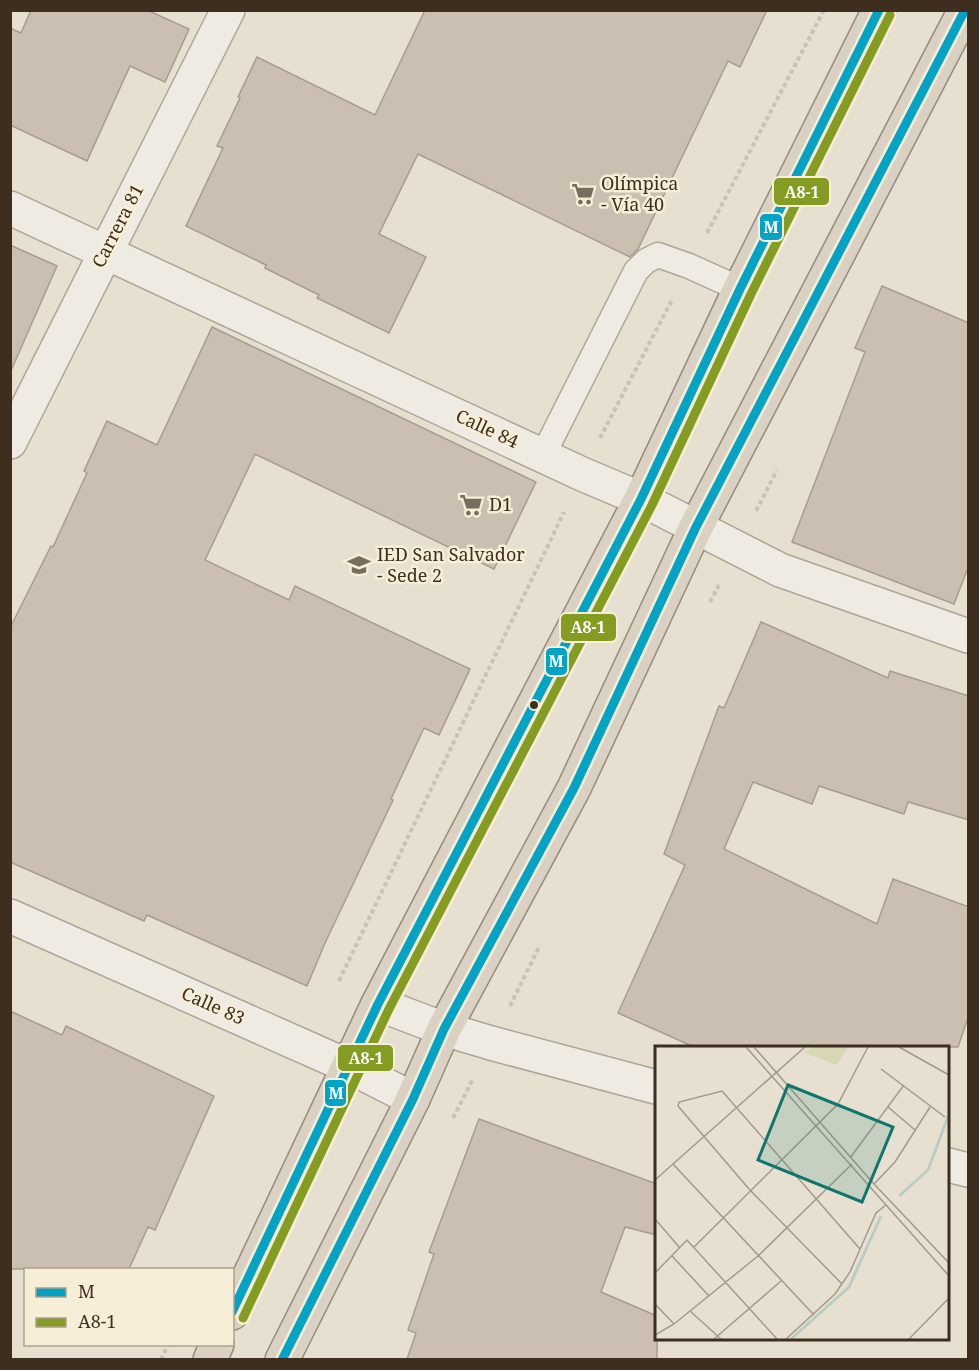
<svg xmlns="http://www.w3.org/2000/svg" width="979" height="1370" font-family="'Noto Serif',serif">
<rect width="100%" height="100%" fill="#e7e0d1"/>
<g fill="#cbbfb2" stroke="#a89c90" stroke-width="1.5">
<path d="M31,10H147L189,29L165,82L130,66L87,161L10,125V28L21,33Z"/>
<path d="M425,10H767L740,67L728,61L638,249L630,257L418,154L379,234L426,257L389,333L317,298L319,295L265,268L266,265L186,226L223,148L217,146L240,98L238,97L257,57L375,115Z"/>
<path d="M10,245L57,266L10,373Z"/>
<path d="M882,286L969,323V565L954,604L792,542L865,352L855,348Z"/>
<path d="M212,327L536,482L494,569L255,454L205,560L289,600L295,586L470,669L439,735L424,728L391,799L393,800L325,943L307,986L147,915L144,921L10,862V628L51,546L53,547L87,473L84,471L107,421L157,445Z"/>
<path d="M761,622L888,678L890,671L969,696V820L908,802L904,814L819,786L812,804L753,782L724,849L877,924L893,879L969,907V1015L958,1047H694L618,1013L685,865L664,854L719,706L724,708Z"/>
<path d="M10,1011L62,1035L66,1026L214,1096L155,1230L148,1227L129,1269H10Z"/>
<path d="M479,1119L657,1184V1235L625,1227L601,1292L657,1316V1359H407L416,1333L408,1330L434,1254L429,1252Z"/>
</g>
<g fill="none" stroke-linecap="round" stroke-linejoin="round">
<g stroke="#ada599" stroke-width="27">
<path id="lane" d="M543,455L636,271L646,261L658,255L689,266L740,289"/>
</g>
<g stroke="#ada599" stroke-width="36">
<g id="street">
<path d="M10,208L582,474L641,499L780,570L968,636"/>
<path d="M10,442L228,10"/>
<path d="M10,916L350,1067L413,1099"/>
<path d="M378,1004L444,1029L491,1043L656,1087"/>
<path d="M948,1165L968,1170"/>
</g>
</g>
<g stroke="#928b80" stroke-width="36">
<g id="highway">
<path d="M232,1313L378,1004L641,499L740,289L879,10"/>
<path d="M210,1360L217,1344"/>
<path d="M282,1360L413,1099L444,1029L574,788L695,529L965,10"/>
</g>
</g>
<g stroke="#c8c2b9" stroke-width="4" stroke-dasharray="4.5 3" stroke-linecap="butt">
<path d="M707,233L824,10"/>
<path d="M600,438L673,298"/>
<path d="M756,511L777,470"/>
<path d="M710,602L719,585"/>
<path d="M339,981L564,512"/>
<path d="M510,1006L540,945"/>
<path d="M453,1118L473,1079"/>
<path d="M161,1360L168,1344"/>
</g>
<use href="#lane" stroke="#efebe3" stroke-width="24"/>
<use href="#street" stroke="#efebe3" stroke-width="33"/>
<use href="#highway" stroke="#dad1c2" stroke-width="33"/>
<g stroke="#f7eed8" stroke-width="14">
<g id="bus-1">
<path d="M232,1312L378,1004L641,499L740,289L879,10"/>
<path d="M282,1360L413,1099L444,1029L574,788L695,529L965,10"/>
</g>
</g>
<g stroke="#f7eed8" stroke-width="14">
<path id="bus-2" d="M243,1318L389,1009L652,505L751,294L890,15"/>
</g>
<use href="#bus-1" stroke="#03a3c5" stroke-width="9"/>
<use href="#bus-2" stroke="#839c21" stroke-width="9"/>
</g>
<defs>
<g id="supermarket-bare" transform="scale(1.8)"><path d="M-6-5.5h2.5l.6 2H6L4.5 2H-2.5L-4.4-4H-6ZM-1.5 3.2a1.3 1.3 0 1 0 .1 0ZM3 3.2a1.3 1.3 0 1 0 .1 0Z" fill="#786c5e" stroke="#f7eed8" stroke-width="2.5" paint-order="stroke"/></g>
<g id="school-bare" transform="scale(1.8)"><path d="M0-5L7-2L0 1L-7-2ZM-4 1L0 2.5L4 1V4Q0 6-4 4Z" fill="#786c5e" stroke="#f7eed8" stroke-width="2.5" paint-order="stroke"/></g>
</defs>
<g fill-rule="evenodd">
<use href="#supermarket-bare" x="583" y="194"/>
<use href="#supermarket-bare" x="471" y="505"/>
<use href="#school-bare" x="359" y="565"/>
</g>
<circle fill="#3d2e20" stroke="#f7eed8" stroke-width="2" cx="534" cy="705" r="5"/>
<g text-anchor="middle" stroke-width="5" stroke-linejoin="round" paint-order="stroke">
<g font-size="18" fill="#3d2e20" stroke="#f7eed8" text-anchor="start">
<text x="601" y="190">Olímpica<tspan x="601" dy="21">- Vía 40</tspan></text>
<text x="489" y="511">D1</text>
<text x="377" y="561">IED San Salvador<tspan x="377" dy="21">- Sede 2</tspan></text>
</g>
<g font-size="18" fill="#3d2e20" stroke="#f7eed8">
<text transform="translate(118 226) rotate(-63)" y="6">Carrera 81</text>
<text transform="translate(487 429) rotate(25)" y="6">Calle 84</text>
<text transform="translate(213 1006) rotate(24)" y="6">Calle 83</text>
</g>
</g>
<g transform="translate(655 1046)">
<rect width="294" height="294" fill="#e7e0d1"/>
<path d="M157,1H193L182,19L150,7Z" fill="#d6d7b3"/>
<path fill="none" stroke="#bcccc2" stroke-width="3" d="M244,150L273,124L294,68M136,293L194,241L226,170"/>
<path fill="none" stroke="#a3998a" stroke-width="1.5" d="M91,1L294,230M99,1L219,138L294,217M244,1L294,29M226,23L290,71M233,61L260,84M195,112L249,39M18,118L159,269M0,134L150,1M219,138L240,116L275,61M0,173L25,202M39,201L183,58L213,1M17,210L54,250M0,227L32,194L122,293M187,238L94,143L23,60L24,56L67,45L205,203M0,258L19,278M35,265L66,293M0,289L19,278L103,210L197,118M59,293L126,235M131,293L180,248L195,226L221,167L231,159M254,293L294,252"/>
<path fill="#0f766e" fill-opacity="0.15" stroke="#0f766e" stroke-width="3" d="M133,39L238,81L207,156L103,114Z"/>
<rect width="294" height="294" fill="none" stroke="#3d2e20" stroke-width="3"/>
</g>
<g stroke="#f7eed8" stroke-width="2">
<rect x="773" y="177" width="57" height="29" rx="6" fill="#839c21"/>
<rect x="759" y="213" width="24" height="28" rx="6" fill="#03a3c5"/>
<rect x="560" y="613" width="57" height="29" rx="6" fill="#839c21"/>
<rect x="545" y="647" width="23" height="29" rx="6" fill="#03a3c5"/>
<rect x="337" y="1044" width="57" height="28" rx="6" fill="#839c21"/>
<rect x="324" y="1079" width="23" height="28" rx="6" fill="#03a3c5"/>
</g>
<g font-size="16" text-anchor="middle" font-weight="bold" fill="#fff">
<text x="802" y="198">A8-1</text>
<text x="771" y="233">M</text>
<text x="588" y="633">A8-1</text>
<text x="556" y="667">M</text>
<text x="366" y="1064">A8-1</text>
<text x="336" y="1099">M</text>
</g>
<rect width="979" height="1370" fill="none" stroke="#3d2e20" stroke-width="24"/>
<rect x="24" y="1268" width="210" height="78" fill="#f7eed8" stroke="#ada18e" stroke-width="1.5"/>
<rect x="36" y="1288" width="30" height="9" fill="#03a3c5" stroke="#ada18e" stroke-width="1.5"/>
<text x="78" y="1298" font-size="18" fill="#3d2e20">M</text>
<rect x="36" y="1318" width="30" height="9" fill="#839c21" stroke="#ada18e" stroke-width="1.5"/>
<text x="78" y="1328" font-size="18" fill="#3d2e20">A8-1</text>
</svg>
